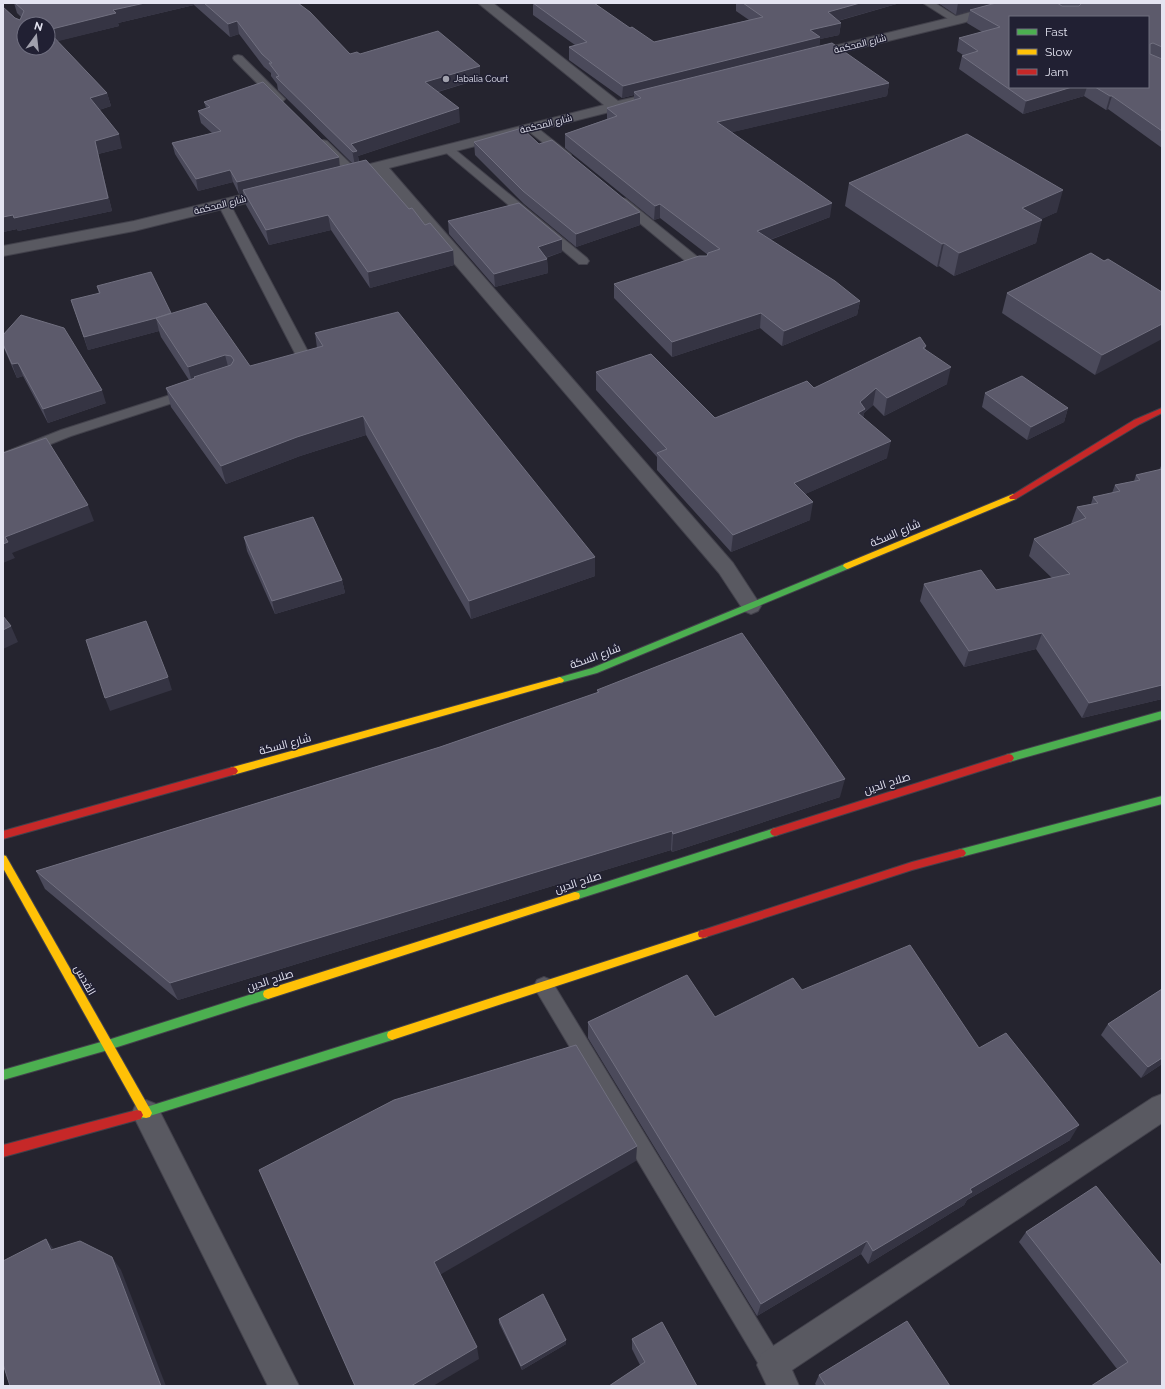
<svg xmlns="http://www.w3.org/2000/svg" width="1165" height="1389" font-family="Raleway,Cairo,sans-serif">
<rect width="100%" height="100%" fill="#25242f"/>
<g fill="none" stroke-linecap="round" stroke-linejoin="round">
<g stroke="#42414b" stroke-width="2">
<g id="lane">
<path d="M923,3H935L962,20L957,23L953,22Z"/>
<path d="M238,55L242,56L285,99L283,101H275L234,60L233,58L234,56Z"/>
<path d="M531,125L535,126L569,153L571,155L569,157H561L527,130L525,128L527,126Z"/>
<path d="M323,140L327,141L357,170L359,173L357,176H349L319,145L317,143L319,141Z"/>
<path d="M448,146L452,147L587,258L589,261L587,264H579L444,151L442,149L444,147Z"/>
<path d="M622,198L626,199L705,263L706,266L705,269H695L618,205L616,202L618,199Z"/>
<path d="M224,200L228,201L230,204L314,363L312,366L307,367L302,366L300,363L218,204L220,201Z"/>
<path d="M192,388L197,389L199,392L197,395L71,436L3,463V453L61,430Z"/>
<path d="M544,977L551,980L780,1357L784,1365L780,1373L772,1377L764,1373L537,992L534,986L537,980Z"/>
</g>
</g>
<g stroke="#42414b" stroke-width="2">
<g id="street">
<path d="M478,3H493L618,101L640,96L645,97L647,100L645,103L389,168L733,563L761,606L758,611L751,614L744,611L719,573L375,171L343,180L338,178L335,175L338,172L604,105Z"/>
<path d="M1002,3H1024L1022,6L962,23L810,60L805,59L803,56L805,53L953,17Z"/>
<path d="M273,187L279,189L281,192L279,195L134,231L3,256V246L134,221Z"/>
<path d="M1162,1094V1123L792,1370L799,1386H767L757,1365L761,1354L1152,1098Z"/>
<path d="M146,1100L156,1104L299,1386H268L132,1113L136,1104Z"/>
</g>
</g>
<g stroke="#42414b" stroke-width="2">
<g id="fast">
<path d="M847,563L851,566L850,568L597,673L560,683L556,680L557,678L592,668Z"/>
<path d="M1162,711V719L1009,762L1006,761L1004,758L1006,755L1009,754Z"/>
<path d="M1162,796V804L961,857L958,856L956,853L958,850L961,849Z"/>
<path d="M775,828L778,829L780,832L778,835L575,900L571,899L570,896L571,893L575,892Z"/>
<path d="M268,989L272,991L273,994L272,997L268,999L108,1050L3,1080V1070L108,1040Z"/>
<path d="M392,1030L396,1032L397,1035L396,1038L392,1040L137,1120L133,1119L131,1115L133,1111L137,1110Z"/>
</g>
</g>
<g stroke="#42414b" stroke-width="2">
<g id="slow">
<path d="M1013,494L1016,495L1017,497L1016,499L850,568L847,569L843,566L844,564Z"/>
<path d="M560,677L564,680L563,682L233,775L230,774L228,771L230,768L233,767Z"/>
<path d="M3,855L6,856L150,1109L152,1113L150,1117L146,1118L142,1117L3,868Z"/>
<path d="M575,892L579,893L580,896L579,899L575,900L268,999L264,997L263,994L264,991L268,989Z"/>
<path d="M703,930L707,931L708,934L707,937L703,938L392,1040L388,1038L387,1035L388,1032L392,1030Z"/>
</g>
</g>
<g stroke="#42414b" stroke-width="2">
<g id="jam">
<path d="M1162,408V413L1140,424L1016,499H1010L1009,497L1134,420Z"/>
<path d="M1009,754L1012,755L1014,758L1012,761L775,836L772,835L770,832L772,829L775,828Z"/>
<path d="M233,767L236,768L238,771L236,774L3,839V831Z"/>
<path d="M961,849L964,850L966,853L964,856L912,870L703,938L699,937L698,934L699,931L703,930L912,862Z"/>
<path d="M137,1110L141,1111L143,1115L141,1119L137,1120L3,1157V1145Z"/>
</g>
</g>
<use href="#lane" fill="#595961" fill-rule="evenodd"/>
<use href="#street" fill="#595961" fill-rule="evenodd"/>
<use href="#fast" fill="#4caf50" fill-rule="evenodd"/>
<use href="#slow" fill="#ffc107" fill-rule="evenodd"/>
<use href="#jam" fill="#c62828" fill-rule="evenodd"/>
</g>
<g fill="#4b4a5b" fill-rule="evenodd">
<path d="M14,3H298L350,54L480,66V79L438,92L460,122L358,156L359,162L409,209L425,225L453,250L454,265L370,288L331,230L269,245L246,205L243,193L239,194L233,182L198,191L175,154L172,143L212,133L201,123L198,111L206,108L204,102L340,166L352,163L278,90L277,84L271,76V73L264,67L239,34L230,37L194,5L118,23L119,26L57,41L107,93L111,106L99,110L122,148L98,154L112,211L18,231L17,229L3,232V7L15,18L20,20L21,17L17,13ZM24,24H48V48H24Z"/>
<path d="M533,3L630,28L654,42L749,20L736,11V3H900L838,21L841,23L839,35L820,39L819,47L889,83L887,96L732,132L830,217L770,240L860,301L857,315L782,346L760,328L672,357L614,298V284L707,256L708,255L660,218L654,220L565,148V134L607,119V108L634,100V95L622,98L569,60V47L575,45L533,15Z"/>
<path d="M938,3H1162V148L1108,109L1106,110L1084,96L1023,114L959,69L962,56L963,55L957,51L959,38L982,32L967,23L970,11L956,15ZM1148,17V87H1010Z"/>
<path d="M474,142L539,144L640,225L576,247L524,204L475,155Z"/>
<path d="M849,183L1057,212L1041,219L1036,243L954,276L939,266L937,267L845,206Z"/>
<path d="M448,221L562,252L546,258L547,259L548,273L495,287L449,234Z"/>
<path d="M1104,261L1162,292L1095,375L1002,313L1007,293Z"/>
<path d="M97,286L171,313L250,366L317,348L315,333L595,557V576L471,619L366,435L300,456L226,484L171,407L166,388L189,380L161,337L159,331L88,350L71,300L99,294Z"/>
<path d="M3,335L106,403L48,423L23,376L17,378L3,346Z"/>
<path d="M926,346L925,349L947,384L884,416L873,405L864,413L863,417L887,458L805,494L810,520L731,552L657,470V457L596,390V372L715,418L814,388Z"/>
<path d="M985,393L1068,408L1064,422L1027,440L982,407Z"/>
<path d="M1162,464V699L1082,718L1036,649L964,667L920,601L924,584L996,590L1052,578L1029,556L1034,539L1072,524H1071L1077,507L1091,504L1093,497L1112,493L1115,485L1134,481L1136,475L1159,470Z"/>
<path d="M244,537L342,580L345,593L275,614L247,551Z"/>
<path d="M597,690L840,797L672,852L671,850L178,1000L45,889L36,871L440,747L597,693Z"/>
<path d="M1162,989V1064L1141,1078L1101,1035L1108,1024Z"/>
<path d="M802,990L979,1048L1070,1140L967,1200L964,1205L868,1264L861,1254L757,1316L588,1038V1022L715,1017Z"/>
<path d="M1026,1232L1162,1386L1117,1369L1019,1242Z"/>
<path d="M499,1319L566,1340V1344L522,1370L499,1323Z"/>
<path d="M632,1339L697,1386L640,1365L632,1349Z"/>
<path d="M819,1375L950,1386H817L815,1384Z"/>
</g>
<g fill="#353443">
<path d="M145,3H193L194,5L118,23L119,26L55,42L54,40L48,34V30L113,10Z"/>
<path d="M860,3H900L826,24L828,12Z"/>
<path d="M958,3H997L956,15Z"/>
<path d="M237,21L239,34L230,37L228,24Z"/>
<path d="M841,23L839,35L820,39L819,49L634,92V95L622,98L623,86L810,30Z"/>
<path d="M480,66V79L426,95L425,82Z"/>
<path d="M889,83L887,96L716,136L717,122Z"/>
<path d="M1072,87H1087L1084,96L1023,114L1026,101Z"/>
<path d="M107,93L111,106L93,112L90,98Z"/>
<path d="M1110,96H1112L1108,109L1106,110Z"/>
<path d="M459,108L460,122L358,156L359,165L355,166L351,144Z"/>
<path d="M119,134L122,148L98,154L112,211L18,231L17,229L3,232V217L95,141Z"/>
<path d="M339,157L340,169L243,190V193L239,194L237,182Z"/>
<path d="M230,170L233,182L198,191L196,179Z"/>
<path d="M1063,190L1057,212L1025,227L1042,220L1036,243L954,276L959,253L1022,208Z"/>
<path d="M832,203L830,217L755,245L757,231Z"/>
<path d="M660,204V218L654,220L655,206Z"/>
<path d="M640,212V225L576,247V234Z"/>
<path d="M328,215L331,230L269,245L266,230Z"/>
<path d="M562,239V252L538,260V247Z"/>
<path d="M944,243L939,266L937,267L942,244Z"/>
<path d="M453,250L454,265L370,288L368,272Z"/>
<path d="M547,259L548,273L495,287L494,274Z"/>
<path d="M860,301L857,315L782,346L784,331Z"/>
<path d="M761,313L760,328L672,357V342Z"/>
<path d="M156,318L159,331L88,350L84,337Z"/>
<path d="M1162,324V339L1095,375L1102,355Z"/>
<path d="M225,355L230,374L195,378L194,377L196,384L193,386L188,367Z"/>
<path d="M18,363L23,376L17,378L12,364Z"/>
<path d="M951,367L947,384L884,416L887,398Z"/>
<path d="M876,388L873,405L864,413L862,426L855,430L860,402Z"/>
<path d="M102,390L106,403L48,423L43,409Z"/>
<path d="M1068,408L1064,422L1027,440L1031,427Z"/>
<path d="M363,416L366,435L300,456L226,484L221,466L297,437Z"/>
<path d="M891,441L887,458L792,500L794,483Z"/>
<path d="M813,502L810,520L731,552L733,535Z"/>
<path d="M88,505L94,521L12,553L15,558L3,563V544L5,537Z"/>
<path d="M595,557V576L471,619L469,601Z"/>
<path d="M342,580L345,593L275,614L272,601Z"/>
<path d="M11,626L18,642L3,649V630Z"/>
<path d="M1042,633L1036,649L964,667L969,651Z"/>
<path d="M168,677L172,690L110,711L105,698Z"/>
<path d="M1162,685V699L1082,718L1089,703Z"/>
<path d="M845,779L840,797L672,852L673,834Z"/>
<path d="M672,831L671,850L178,1000L170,983Z"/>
<path d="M1162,1058V1064L1141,1078L1148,1067Z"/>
<path d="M1079,1125L1070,1140L967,1200L964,1205L868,1264L873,1251L970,1189Z"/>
<path d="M637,1146L636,1161L438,1276L434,1262Z"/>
<path d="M46,1239L57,1253L51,1250Z"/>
<path d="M867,1241L861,1254L757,1316L761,1304Z"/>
<path d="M112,1257L121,1270L166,1386H161Z"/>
<path d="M566,1340V1344L522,1370L521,1366Z"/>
<path d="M477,1347L479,1359L433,1386H411Z"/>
</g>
<g fill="#5c5a6b" stroke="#717080">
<path d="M15,3H145L113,10L116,13L48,30V24H24V48H48V44H54V40L48,34V31L107,93L90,98L119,134L95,141L108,198L14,218L13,215L3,217V7L15,18L20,20L24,11Z"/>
<path d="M204,3H298L310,12L350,54L357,52L360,54L438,31L480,66L425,82L459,108L351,144L357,151L353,152L276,77L279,76L269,63H272L262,54L237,21L228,24Z"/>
<path d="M533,3H594L630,28L632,27L654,42L763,17L743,3H860L828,12L841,23L810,30L820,37L623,86L569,47L587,42Z"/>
<path d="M996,3H1057L1062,6H1079L1081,4L1080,3H1162V47L1153,43L1150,44V54L1162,59V131L1112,96H1110L1095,87H1148V17H1010V87H1072L1026,101L962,56L978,51L959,38L1000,27L970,10Z"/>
<path d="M832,43L889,83L717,122L832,203L757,231L835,281L860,301L784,331L761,313L672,342L614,284L699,256H707L708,253L720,249L660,204L655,206L565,134L617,116L607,108L641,98L634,92Z"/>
<path d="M263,82L339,157L237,182L230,170L196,179L172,143L221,131L198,111L210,107L204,102Z"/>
<path d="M522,128L539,144L552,140L640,212L576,234L523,191L474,142Z"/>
<path d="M967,134L1063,190L1022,208L1042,220L959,253L944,243L942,244L849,183Z"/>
<path d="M366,160L409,209L412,208L425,225L430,223L453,250L368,272L328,215L266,230L243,190Z"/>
<path d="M519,203L562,239L538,247L547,259L494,274L448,221Z"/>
<path d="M1091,253L1104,261L1108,259L1162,292V324L1102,355L1007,293Z"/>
<path d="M151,272L171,313L156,318L84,337L71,300L100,293L97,286Z"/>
<path d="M206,303L250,366L323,346L315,333L398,312L595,557L469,601L363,416L297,437L221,466L166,388L195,378L194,377L231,365L234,360L231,356L225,355L188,367L156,318Z"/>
<path d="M21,315L64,328L102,390L43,409L18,363L12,364L3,344V335Z"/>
<path d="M920,337L926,346L923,348L951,367L887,398L876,388L860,402L865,409L858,413L891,441L794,483L813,502L733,535L657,453L667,449L596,372L651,354L715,418L807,381L814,388Z"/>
<path d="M1022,376L1068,408L1031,427L985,393Z"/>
<path d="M46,438L88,505L5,537L8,542L3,544V453Z"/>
<path d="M1162,469V685L1089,703L1042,633L969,651L924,584L981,570L996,590L1070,574L1034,539L1086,518L1077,507L1098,503L1093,497L1120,491L1115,485L1140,480L1136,475Z"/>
<path d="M313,517L342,580L272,601L244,537Z"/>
<path d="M3,616L11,626L3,630Z"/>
<path d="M146,621L168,677L105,698L86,640Z"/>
<path d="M742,633L845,779L673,834L672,831L170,983L36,871L440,747L599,692L597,690Z"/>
<path d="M910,945L979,1048L1006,1033L1079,1125L970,1189L972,1192L873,1251L867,1241L761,1304L588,1022L687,975L715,1017L793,978L802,990Z"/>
<path d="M1162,989V1058L1148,1067L1108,1024Z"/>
<path d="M576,1045L637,1146L434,1262L477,1347L411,1386H355L259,1170L394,1100Z"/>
<path d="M1096,1186L1162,1266V1386H1091L1128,1362L1026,1232Z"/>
<path d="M46,1239L51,1250L80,1241L112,1257L161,1386H10L3,1364V1261Z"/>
<path d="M543,1294L566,1340L521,1366L499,1319Z"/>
<path d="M907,1321L950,1386H826L819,1375Z"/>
<path d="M662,1322L697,1386H609L645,1362L632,1339Z"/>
</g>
<circle fill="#a1a1ad" stroke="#212033" stroke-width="1.5" cx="446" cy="79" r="4"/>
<g text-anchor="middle" stroke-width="3" stroke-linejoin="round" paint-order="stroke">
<g font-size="9" fill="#e4e4f1" stroke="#212033">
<text transform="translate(860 44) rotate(-14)" y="3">شارع المحكمة</text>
<text transform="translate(546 124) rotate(-14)" y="3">شارع المحكمة</text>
<text transform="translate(220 205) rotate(-14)" y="3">شارع المحكمة</text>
</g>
<g font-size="9" fill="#e4e4f1" stroke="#212033" text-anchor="start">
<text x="454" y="82">Jabalia Court</text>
</g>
<g font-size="11" fill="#e4e4f1" stroke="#212033">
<text transform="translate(895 533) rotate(-23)" y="4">شارع السكة</text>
<text transform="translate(595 656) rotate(-20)" y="4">شارع السكة</text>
<text transform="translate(285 744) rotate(-15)" y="4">شارع السكة</text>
<text transform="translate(887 783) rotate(-18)" y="4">صلاح الدين</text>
<text transform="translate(578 882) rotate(-18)" y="4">صلاح الدين</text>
<text transform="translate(85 980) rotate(61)" y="4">القدس</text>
<text transform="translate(270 980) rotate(-18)" y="4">صلاح الدين</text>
</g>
</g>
<rect width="1165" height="1389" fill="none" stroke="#e4e4f1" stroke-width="8"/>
<rect x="1009" y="16" width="140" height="72" fill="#212033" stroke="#6f6e7f"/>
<rect x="1017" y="29" width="20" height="6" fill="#4caf50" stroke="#6f6e7f"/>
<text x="1045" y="36" font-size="12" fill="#e4e4f1">Fast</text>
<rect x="1017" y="49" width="20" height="6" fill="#ffc107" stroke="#6f6e7f"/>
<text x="1045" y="56" font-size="12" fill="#e4e4f1">Slow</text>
<rect x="1017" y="69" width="20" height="6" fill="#c62828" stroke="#6f6e7f"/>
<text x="1045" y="76" font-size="12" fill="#e4e4f1">Jam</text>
<g transform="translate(36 36) rotate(15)"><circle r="19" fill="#212033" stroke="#6f6e7f"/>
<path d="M0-3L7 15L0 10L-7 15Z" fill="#a1a1ad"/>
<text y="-6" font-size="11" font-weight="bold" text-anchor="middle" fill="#e4e4f1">N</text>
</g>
</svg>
